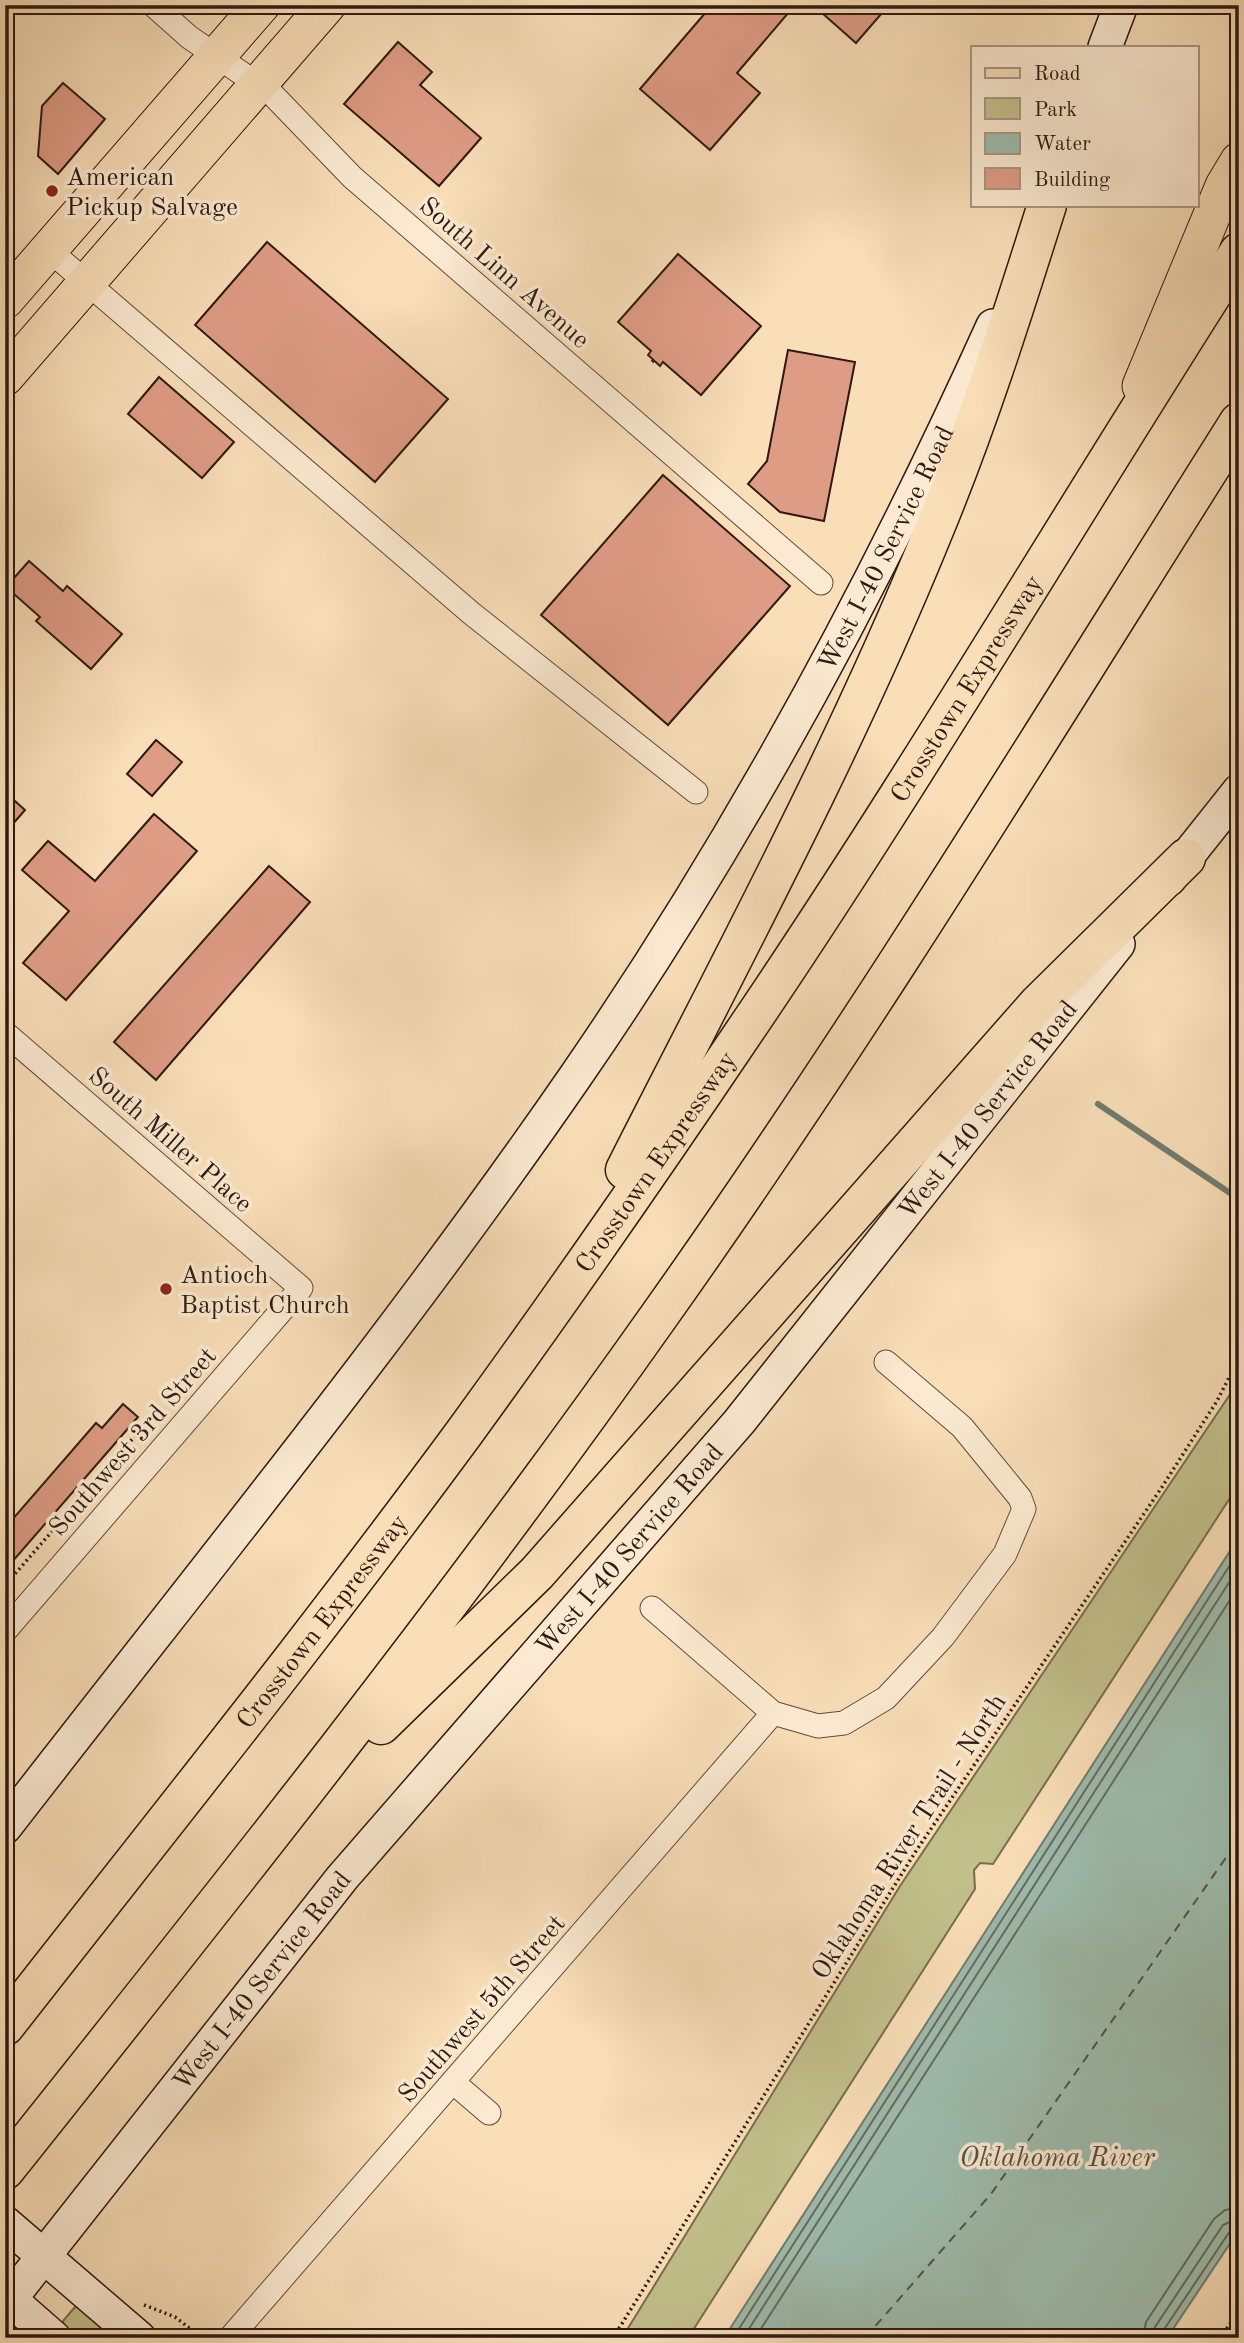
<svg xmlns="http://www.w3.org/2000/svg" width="1244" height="2343" font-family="'Old Standard TT',serif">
<rect width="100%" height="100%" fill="#f9deb8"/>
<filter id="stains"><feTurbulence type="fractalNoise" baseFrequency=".00286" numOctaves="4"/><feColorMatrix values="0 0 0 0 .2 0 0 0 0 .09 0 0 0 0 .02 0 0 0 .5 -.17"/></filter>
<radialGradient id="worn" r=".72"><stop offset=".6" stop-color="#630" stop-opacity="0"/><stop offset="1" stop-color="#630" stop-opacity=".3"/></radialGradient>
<g fill="#c2c08b" stroke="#786d4f" stroke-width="2">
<path d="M1239,1381V1484L993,1864L980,1863L974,1870L975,1889L688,2338H622L900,1886Z"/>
<path d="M82,2306L119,2338H75L65,2329L63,2321L75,2307Z"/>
</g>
<path fill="#9ebcad" stroke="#717b6f" stroke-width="2" d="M1239,1537V2230L1167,2338H724Z"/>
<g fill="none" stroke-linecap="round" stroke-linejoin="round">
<g stroke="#666b60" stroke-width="2">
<path d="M733,2338L1239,1551"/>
<path d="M743,2338L1239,1567"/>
<path d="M755,2338L1239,1586"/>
<path d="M1143,2338L1146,2322L1214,2219L1225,2210L1239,2208"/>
<path d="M1153,2338L1155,2327L1223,2225L1239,2218"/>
<path d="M1162,2338L1163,2331L1230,2231L1239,2227"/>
</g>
<path stroke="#717b6f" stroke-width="6" d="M1098,1104L1230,1193"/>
<path stroke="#555349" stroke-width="2" stroke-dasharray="9 7" stroke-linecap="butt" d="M865,2338L991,2194L1239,1839"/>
</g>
<g fill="#df9c85" stroke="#2d1a13" stroke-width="2">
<path d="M712,5H795L737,73L760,93L710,150L640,89Z"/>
<path d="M813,5H889L856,43Z"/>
<path d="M398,42L432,72L420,85L481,138L439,186L344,104Z"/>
<path d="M63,83L105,119L58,174L38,156L42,106Z"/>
<path d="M267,242L448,399L375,482L195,325Z"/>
<path d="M678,254L761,326L701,395L663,362L660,366L648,355L651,351L618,322Z"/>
<path d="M788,350L855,362L824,521L780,512L748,484L767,461Z"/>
<path d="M159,377L234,442L202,478L128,414Z"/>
<path d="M663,475L790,586L668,725L541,615Z"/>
<path d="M29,561L63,591L67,586L122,634L91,669L36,621L40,617L6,587Z"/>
<path d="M156,740L182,762L152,796L127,774Z"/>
<path d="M5,792L25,810L5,833Z"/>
<path d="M154,814L197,851L66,1000L23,963L69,911L22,870L48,841L95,881Z"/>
<path d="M269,866L310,902L156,1080L114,1042Z"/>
<path d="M123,1404L138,1417L5,1570V1528L96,1423L102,1428Z"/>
</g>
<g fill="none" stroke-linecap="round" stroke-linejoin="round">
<g stroke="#604b3c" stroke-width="25">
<g id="minor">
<path d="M153,5L189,37L273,95L352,177L821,583"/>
<path d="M49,250L471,613L696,792"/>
<path d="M5,1033L301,1288L5,1631"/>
<path d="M652,1608L773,1713L818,1726L844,1723L886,1698L943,1637L1005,1554L1024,1509L1020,1498L962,1427L886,1362"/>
<path d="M454,2083L489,2113"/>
<path d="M230,2338L773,1713"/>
</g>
</g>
<g stroke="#2d1a13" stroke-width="36">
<g id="secondary">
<path d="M1105,47L1121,5"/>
<path d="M1169,879L1239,791"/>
<path id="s1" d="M5,1827C197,1579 397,1335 575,1077C738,841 875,587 993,326"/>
<path d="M5,2223L139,2338"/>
<path d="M5,2295L54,2338"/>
<path id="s2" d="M10,2299L342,1878L739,1422L1118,944"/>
</g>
</g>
<g stroke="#2d1a13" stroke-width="39">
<g id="primary">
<path d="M5,300L261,5"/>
<path d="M5,377L327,5"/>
<path d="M1141,386L1224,186L1239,161"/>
</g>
</g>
<g stroke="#2d1a13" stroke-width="41">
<g id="motorway">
<path d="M625,1170C731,961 843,753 932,535C977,427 1012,316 1047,205"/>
<path d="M381,1725L537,1573L1038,1004L1186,858"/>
<path id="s3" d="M5,2026C159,1829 316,1634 464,1433C560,1301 653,1167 744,1032C917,777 1073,511 1239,252"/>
<path d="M5,2170C229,1889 452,1609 659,1316C865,1026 1049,723 1239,422"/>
</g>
</g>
<g stroke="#2d1a13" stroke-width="3.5" stroke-dasharray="2 3.5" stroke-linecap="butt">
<path d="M652,362L654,360"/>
<path d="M8,1582L140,1430L132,1423"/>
<path d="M144,2305L175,2317L202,2338"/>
<path d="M613,2338L916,1851L1162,1487L1217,1401L1239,1358"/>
<path d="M1221,2338L1239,2309"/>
</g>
<use href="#minor" stroke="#fbead1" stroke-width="23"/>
<use href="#secondary" stroke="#fbead1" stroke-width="33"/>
<use href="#primary" stroke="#f9deb8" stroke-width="37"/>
<use href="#motorway" stroke="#f9deb8" stroke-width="38"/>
</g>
<g fill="#8f2418" stroke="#fbead1" stroke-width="2.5">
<circle cx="52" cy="191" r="7"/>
<circle cx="166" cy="1289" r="7"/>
</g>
<g text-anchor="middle" stroke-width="7" stroke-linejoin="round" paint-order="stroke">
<g font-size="26" fill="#2d1a13" stroke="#fbead1" text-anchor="start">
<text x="66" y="185">American<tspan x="66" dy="30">Pickup Salvage</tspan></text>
<text x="180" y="1283">Antioch<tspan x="180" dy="30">Baptist Church</tspan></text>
</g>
<g font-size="26" fill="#2d1a13" stroke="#fbead1">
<text transform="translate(505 272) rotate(41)" y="9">South Linn Avenue</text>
<text dy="9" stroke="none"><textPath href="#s1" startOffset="1556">West I-40 Service Road</textPath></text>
<text dy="9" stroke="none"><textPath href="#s3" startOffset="1648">Crosstown Expressway</textPath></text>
<text dy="9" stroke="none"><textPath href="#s2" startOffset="1540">West I-40 Service Road</textPath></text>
<text transform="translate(171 1139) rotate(41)" y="9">South Miller Place</text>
<text dy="9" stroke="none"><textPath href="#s3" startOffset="1082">Crosstown Expressway</textPath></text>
<text transform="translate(132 1441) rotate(-49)" y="9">Southwest 3rd Street</text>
<text dy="9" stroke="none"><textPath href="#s2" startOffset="973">West I-40 Service Road</textPath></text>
<text dy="9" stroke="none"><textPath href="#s3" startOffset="514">Crosstown Expressway</textPath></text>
<text transform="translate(908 1836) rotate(-57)" y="9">Oklahoma River Trail - North</text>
<text dy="9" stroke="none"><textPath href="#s2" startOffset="406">West I-40 Service Road</textPath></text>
<text transform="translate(481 2008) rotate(-49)" y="9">Southwest 5th Street</text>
</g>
<g font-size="28" font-style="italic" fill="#555349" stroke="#fbead1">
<text x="1057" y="2166">Oklahoma River</text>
</g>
</g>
<rect width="1244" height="2343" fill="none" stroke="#f9deb8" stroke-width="28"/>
<rect x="7" y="7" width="1230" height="2329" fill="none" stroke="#2d1a13" stroke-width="3.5"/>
<rect x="14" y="14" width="1216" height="2315" fill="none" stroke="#2d1a13" stroke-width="2"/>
<rect x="971" y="46" width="228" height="161" fill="#fbead1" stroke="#a99785" stroke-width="2"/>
<rect x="985" y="68" width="35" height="10" fill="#f9deb8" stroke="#a99785" stroke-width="2"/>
<text x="1034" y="80" font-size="21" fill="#2d1a13">Road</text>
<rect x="985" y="98" width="35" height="21" fill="#c2c08b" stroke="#a99785" stroke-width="2"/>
<text x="1034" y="116" font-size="21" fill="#2d1a13">Park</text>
<rect x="985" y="133" width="35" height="21" fill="#9ebcad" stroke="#a99785" stroke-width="2"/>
<text x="1034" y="150" font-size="21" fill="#2d1a13">Water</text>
<rect x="985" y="168" width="35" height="21" fill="#df9c85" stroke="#a99785" stroke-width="2"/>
<text x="1034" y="186" font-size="21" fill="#2d1a13">Building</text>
<rect width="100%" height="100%" filter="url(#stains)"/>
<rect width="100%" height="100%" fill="url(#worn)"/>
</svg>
